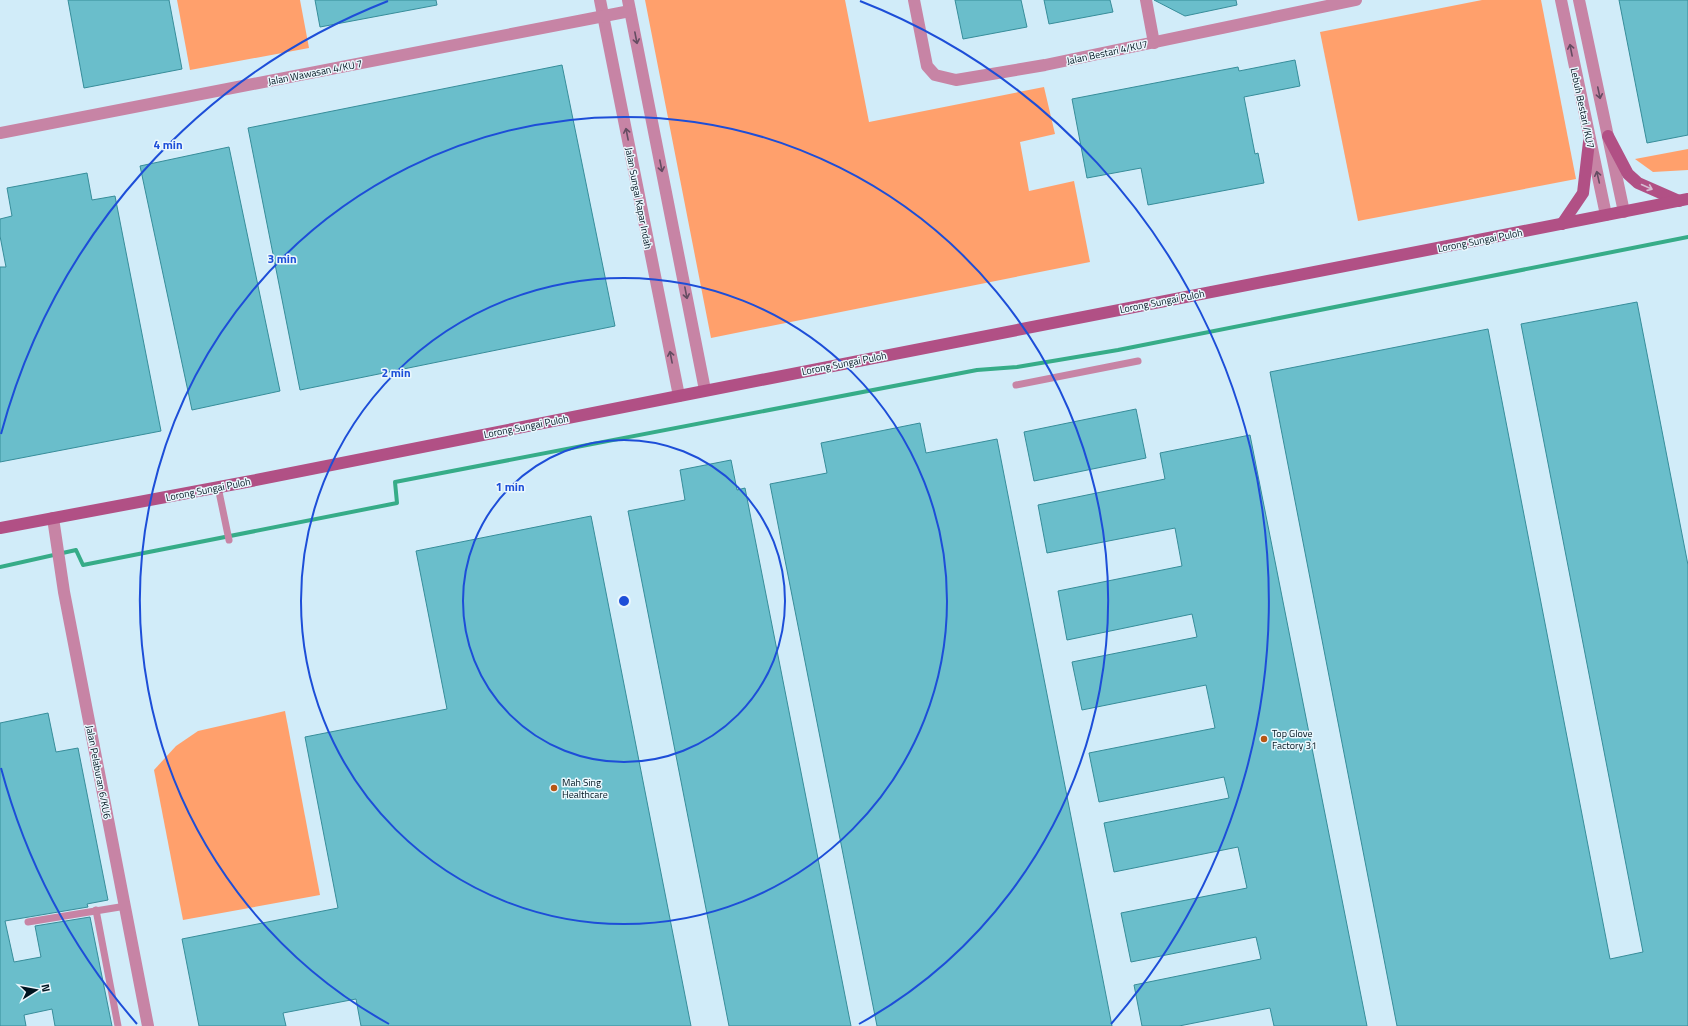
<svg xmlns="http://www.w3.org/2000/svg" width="1688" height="1026" font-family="'Titillium Web',sans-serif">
<rect width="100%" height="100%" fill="#d1ecf9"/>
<g fill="#ffa06c">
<path d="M177,0H300L309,48L190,70Z"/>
<path d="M645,0H845L869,122L1044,87L1055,134L1020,142L1029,191L1074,181L1090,262L711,338Z"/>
<path d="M1482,0H1541L1576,179L1358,221L1320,32Z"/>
<path d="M1688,149V170L1653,172L1635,159Z"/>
<path d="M285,711L320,895L183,920L154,770L176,746L198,731Z"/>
</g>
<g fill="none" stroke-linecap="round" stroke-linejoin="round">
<path stroke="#36ac88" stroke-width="4" d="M0,567L76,550L83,565L397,503L395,482L977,370L1017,367L1118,350L1688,237"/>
</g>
<g fill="#6abecb" stroke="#378d9a">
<path d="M68,0H169L182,69L84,88Z"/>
<path d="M315,0H436L437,5L320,27Z"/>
<path d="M955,0H1021L1027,27L963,39Z"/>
<path d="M1044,0H1110L1113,12L1049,24Z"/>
<path d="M1154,0H1236L1237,5L1185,16Z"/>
<path d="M1619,0H1688V135L1647,143Z"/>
<path d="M1295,60L1300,86L1244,97L1255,154L1258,153L1264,183L1148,205L1141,168L1087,178L1072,99L1238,67L1239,71Z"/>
<path d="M562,65L615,326L300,390L248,128Z"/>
<path d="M229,147L280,391L192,410L140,166Z"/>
<path d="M87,173L92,200L115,196L161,431L0,462V267H6L0,236V219L12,216L7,188Z"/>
<path d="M1637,302L1688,565V1026H1397L1270,372L1488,329L1610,959L1643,952L1521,324Z"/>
<path d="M1136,409L1146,458L1034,481L1024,432Z"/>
<path d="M920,423L926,453L997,439L1112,1026H877L770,484L827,473L821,443Z"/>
<path d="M1250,435L1367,1026H1274L1270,1008L1179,1026H1142L1134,985L1261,959L1256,937L1131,962L1121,913L1247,888L1238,847L1114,872L1104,823L1229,798L1224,777L1099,802L1089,753L1215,728L1206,685L1082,710L1072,662L1197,637L1192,614L1067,640L1058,591L1182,566L1175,528L1047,553L1038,505L1165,479L1160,453Z"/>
<path d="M731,460L737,490L745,488L851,1026H729L628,511L685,500L680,470Z"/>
<path d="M591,516L691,1026H361L356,999L283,1013L286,1026H199L182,939L338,908L305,737L447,709L416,551Z"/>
<path d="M48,713L56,752L78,748L108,900L87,904L88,907L5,921L14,962L41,957L35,926L90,917L112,1026H55L52,1009L24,1015L26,1026H0V723Z"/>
</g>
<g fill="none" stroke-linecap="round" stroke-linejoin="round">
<g stroke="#c784a5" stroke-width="7">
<path d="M1016,385L1138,361"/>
<path d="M218,487L229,540"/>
<path d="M96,910L118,1026"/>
<path d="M28,922L126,906"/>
</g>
<g stroke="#c784a5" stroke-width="12">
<path d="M600,0L679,396"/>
<path d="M628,0L705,390"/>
<path d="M914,0L927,66L935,75L956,80L1045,65L1356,0"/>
<path d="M1146,0L1154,43"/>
<path d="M1561,0L1606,215"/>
<path d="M1579,0L1624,212"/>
<path d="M0,133L630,11"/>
<path d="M53,518L64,592L148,1026"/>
</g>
<g stroke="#b15085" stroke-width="12">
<path d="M1608,136L1628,174L1638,183L1679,201"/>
<path d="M1562,224L1583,193L1589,142"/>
<path d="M0,528L246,482L679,396L1688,199"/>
</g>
</g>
<defs><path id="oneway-shaft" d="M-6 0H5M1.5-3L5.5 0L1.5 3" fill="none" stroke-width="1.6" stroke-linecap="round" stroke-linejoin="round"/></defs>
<g stroke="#644c62">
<use href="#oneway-shaft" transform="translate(636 38) rotate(79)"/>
<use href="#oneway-shaft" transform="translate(1571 50) rotate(-101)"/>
<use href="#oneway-shaft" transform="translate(1599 93) rotate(78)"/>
<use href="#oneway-shaft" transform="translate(627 134) rotate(-101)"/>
<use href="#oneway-shaft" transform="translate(661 166) rotate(79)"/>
<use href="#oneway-shaft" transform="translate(1598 177) rotate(-103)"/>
<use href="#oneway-shaft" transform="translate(686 293) rotate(79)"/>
<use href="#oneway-shaft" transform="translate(671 357) rotate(-101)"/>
</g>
<use stroke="#d6bdd3" href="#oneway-shaft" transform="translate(1647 187) rotate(24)"/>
<g fill="none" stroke="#1d4ed8" stroke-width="2">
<circle cx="624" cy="601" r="161"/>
<circle cx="624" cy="601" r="323"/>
<path d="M389 1024A484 484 0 1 1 859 1024"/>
<path d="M137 1024A645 645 0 0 1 1 768M1 434A645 645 0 0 1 388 1M860 1A645 645 0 0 1 1111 1024"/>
</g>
<g fill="#b75715" stroke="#eaf7fd" stroke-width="1.5">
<circle cx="1264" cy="739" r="4"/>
<circle cx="554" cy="788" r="4"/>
</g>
<g text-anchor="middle" stroke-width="3" stroke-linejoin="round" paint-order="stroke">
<g font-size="10" fill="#00141f" stroke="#eaf7fd">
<text transform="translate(1107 52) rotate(-12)" y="4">Jalan Bestari 4/KU7</text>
<text transform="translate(315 72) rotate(-11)" y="4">Jalan Wawasan 4/KU 7</text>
<text transform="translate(1583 108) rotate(78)" y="4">Lebuh Bestari /KU7</text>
<text transform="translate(639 198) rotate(79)" y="4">Jalan Sungai Kapar Indah</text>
<text transform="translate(1480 240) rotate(-11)" y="4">Lorong Sungai Puloh</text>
<text transform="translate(1162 301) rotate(-11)" y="4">Lorong Sungai Puloh</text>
<text transform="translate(844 363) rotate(-11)" y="4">Lorong Sungai Puloh</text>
<text transform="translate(526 426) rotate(-11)" y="4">Lorong Sungai Puloh</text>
<text transform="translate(208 489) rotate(-11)" y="4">Lorong Sungai Puloh</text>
<text transform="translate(99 772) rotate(79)" y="4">Jalan Pelaburan 6/KU6</text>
</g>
<g font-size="10" fill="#00141f" stroke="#eaf7fd" text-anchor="start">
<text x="1272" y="737">Top Glove<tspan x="1272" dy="12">Factory 31</tspan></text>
<text x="562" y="786">Mah Sing<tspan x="562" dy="12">Healthcare</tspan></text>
</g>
</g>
<circle cx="624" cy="601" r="6" fill="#1d4ed8" stroke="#eaf7fd" stroke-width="2"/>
<g font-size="12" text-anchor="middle" font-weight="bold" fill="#1d4ed8" stroke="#eaf7fd" stroke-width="3" stroke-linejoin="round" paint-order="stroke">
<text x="168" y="149">4 min</text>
<text x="282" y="263">3 min</text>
<text x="396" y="377">2 min</text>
<text x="510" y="491">1 min</text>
</g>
<g transform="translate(36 990) rotate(79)" stroke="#eaf7fd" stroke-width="3" paint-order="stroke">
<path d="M0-3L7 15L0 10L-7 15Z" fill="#00141f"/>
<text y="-6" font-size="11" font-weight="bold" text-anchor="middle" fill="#00141f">N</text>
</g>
</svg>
